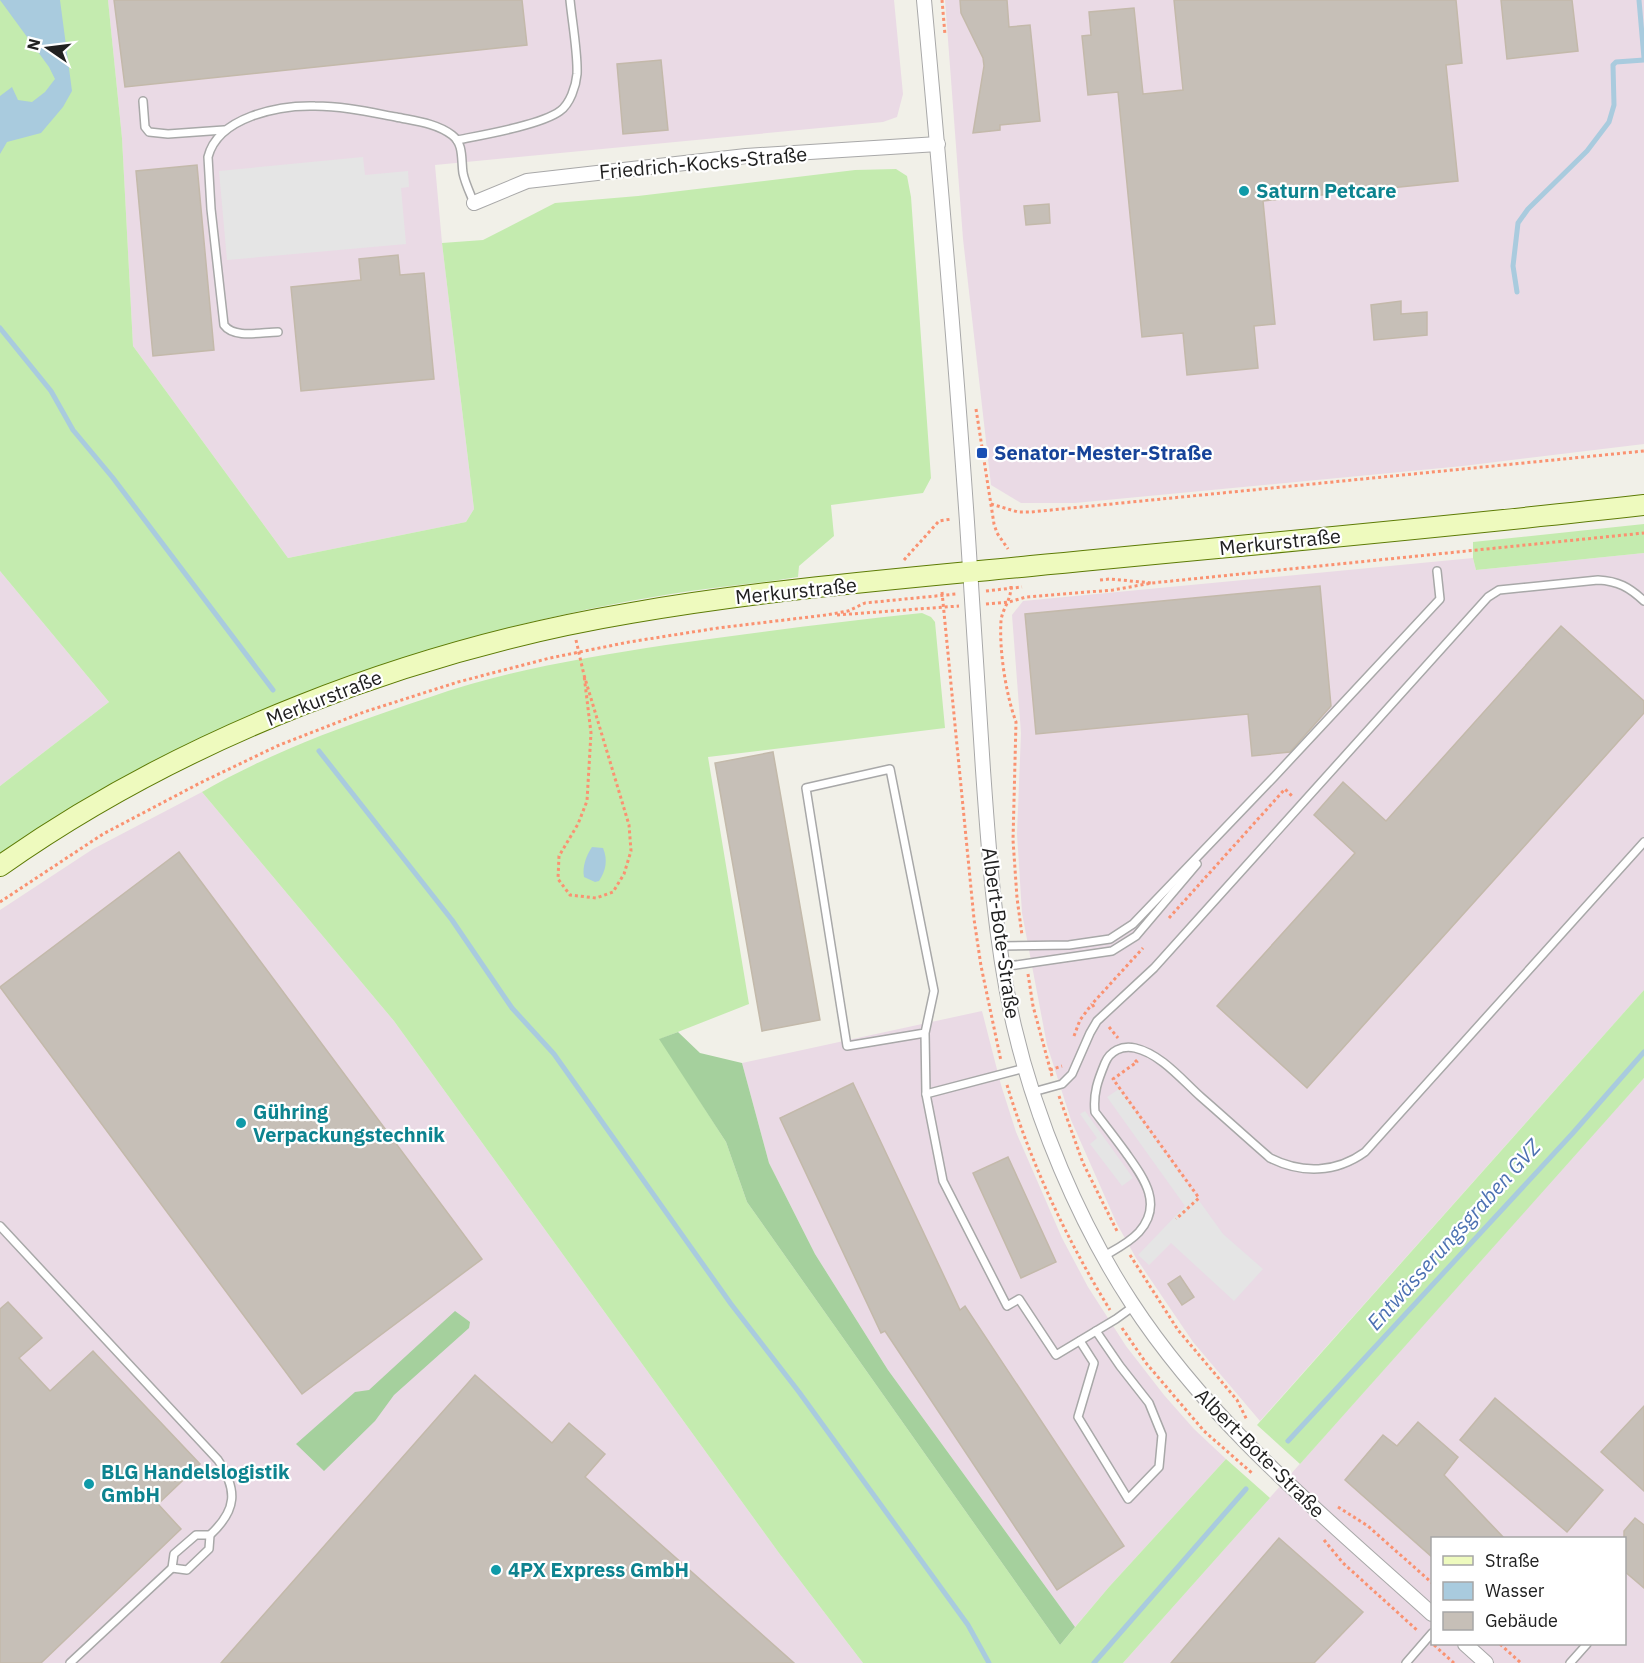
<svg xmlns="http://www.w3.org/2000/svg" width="1644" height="1663" font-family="'IBM Plex Sans',sans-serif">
<rect width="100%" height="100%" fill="#f1f0e8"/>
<g fill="#eadae5" fill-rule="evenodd">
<path d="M108,0H894L903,94L897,117L883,122L435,165L442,243L474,509L466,522L288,558L133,346L122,138Z"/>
<path d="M945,0H1644V444L1463,466L1075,503H1021L991,485L963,239Z"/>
<path d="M1644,553V990L1260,1421L1193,1342L1136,1258L1117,1224L1071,1120L1047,1045L1022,913L1017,834L1021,733L1012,615L1023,601L1473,558L1476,570Z"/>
<path d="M0,571L109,702L0,786Z"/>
<path d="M202,792L394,1021L779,1553L863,1663H0V910L93,849Z"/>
<path d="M982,1011L1001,1085L1016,1132L1062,1238L1088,1287L1126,1346L1164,1395L1194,1429L1226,1459L1109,1587L1075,1627L888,1370L815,1254L769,1163L742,1063Z"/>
<path d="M1644,1078V1663H1123L1569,1161ZM1432,1538H1624V1644H1432Z"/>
</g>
<g fill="#c4ebaf">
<path d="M0,0H108L122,138L133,346L288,558L466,522L474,509L442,243L483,240L555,203L638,196L855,170L896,169L907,176L911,197L931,478L923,493L831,505L834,536L799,566L798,577C756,584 713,587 671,594C485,624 302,682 135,771C88,796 43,826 0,856V786L109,702L0,571Z"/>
<path d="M1644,524V553L1476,570L1473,558V542Z"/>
<path d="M922,613L931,617L935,622L945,728L708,757L749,1004L660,1039L726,1142L747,1202L1060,1645L1109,1587L1226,1459L1270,1498L1123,1663H863L779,1553L394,1021L202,792C261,758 324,733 389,711C416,702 443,692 471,684C534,666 601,655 666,645C751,633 836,622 922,613Z"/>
<path d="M1644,990V1078L1300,1464L1257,1425Z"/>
</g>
<g fill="#a5d09d">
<path d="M678,1032L700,1053L742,1063L769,1163L815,1254L888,1370L1075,1627L1060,1645L747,1202L726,1142L659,1039Z"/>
<path d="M455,1311L470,1322L469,1328L394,1395L375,1421L324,1471L296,1444L355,1392L369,1390Z"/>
</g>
<g fill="#e5e5e5">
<path d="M363,157L365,175L408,171L409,187L401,188L406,244L227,260L219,171Z"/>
<path d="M1119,1089L1223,1234L1263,1269L1234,1301L1171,1243L1149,1265L1138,1255L1185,1206L1107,1097Z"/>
<path d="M1085,1111L1133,1178L1122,1186L1090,1144L1097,1138L1080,1114Z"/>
</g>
<g fill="#a9cbde">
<path d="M0,0H60L72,91L63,107L41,133L7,142L0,154V96L12,87L18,100L32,102L45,92L55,79L49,67Z"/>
<path d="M592,847L603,848C608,860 606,870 599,881L595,882L584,877C582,867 586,856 592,847Z"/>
</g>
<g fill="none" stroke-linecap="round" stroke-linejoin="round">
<g stroke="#a9cbde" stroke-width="5">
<path d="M1639,0L1644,58"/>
<path d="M1517,292L1513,266L1518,223L1528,209L1587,151L1609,122L1614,105L1613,65L1616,62L1644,60"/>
<path d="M0,328L51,391L73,430L113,478L273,690"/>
<path d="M319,751L452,920L512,1008L554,1054L731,1304L799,1392L968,1625L989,1663"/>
<path d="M1288,1441L1572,1134L1644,1052"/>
<path d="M1094,1663L1246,1489"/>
</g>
</g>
<g fill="#c6bfb7" stroke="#c3b9aa" stroke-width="1.5">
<path d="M114,0H522L527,45L125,87Z"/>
<path d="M960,0H1007L1009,27L1030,25L1040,121L1000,125V130L973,133L984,66L983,58L961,13Z"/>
<path d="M1174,0H1456L1462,63L1446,65L1458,181L1263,201L1275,324L1254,326L1258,368L1187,375L1183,333L1142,337L1118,92L1088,95L1082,36L1091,35L1089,12L1134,8L1143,94L1183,90Z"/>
<path d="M1501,0H1572L1578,51L1507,59Z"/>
<path d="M661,60L668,130L623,134L617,64Z"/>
<path d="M197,165L214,350L153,356L136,171Z"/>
<path d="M1049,204L1050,223L1026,225L1024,206Z"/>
<path d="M398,255L400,275L424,273L434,379L301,391L291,287L361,280L359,259Z"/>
<path d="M1401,301V314L1427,312V335L1374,340L1371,305Z"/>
<path d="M1320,586L1331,706L1290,752L1252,756L1248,714L1036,734L1025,614Z"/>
<path d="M1561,626L1644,701V713L1307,1088L1217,1006L1355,853L1314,815L1343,782L1386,821Z"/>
<path d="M773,752L820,1020L762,1031L715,763Z"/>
<path d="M179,852L482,1259L302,1394L0,987Z"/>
<path d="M853,1083L960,1310L965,1306L1124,1546L1057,1590L885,1331L881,1333L780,1118Z"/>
<path d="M1008,1157L1056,1262L1021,1278L973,1173Z"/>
<path d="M1180,1276L1194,1297L1182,1305L1168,1284Z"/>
<path d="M8,1302L42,1338L19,1358L50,1391L93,1351L200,1464L158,1504L181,1529L41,1663H0V1309Z"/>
<path d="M475,1375L552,1443L569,1423L605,1454L585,1477L794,1663H221Z"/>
<path d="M1495,1398L1603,1490L1567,1532L1460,1440Z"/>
<path d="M1644,1406V1491L1601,1452Z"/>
<path d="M1418,1422L1458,1457L1444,1475L1505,1539H1432V1557L1345,1480L1383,1435L1397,1446Z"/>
<path d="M1635,1518L1644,1525V1588L1624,1571V1531Z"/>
<path d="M1279,1538L1363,1612L1314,1663H1171Z"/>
</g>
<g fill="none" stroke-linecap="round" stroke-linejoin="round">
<g stroke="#a8a8a8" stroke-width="10">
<g id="lane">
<path d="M143,101L145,127L149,132L168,134L224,130"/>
<path d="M457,140C482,135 541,125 560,111C570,104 576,86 577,74C578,54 572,21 570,0"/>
<path d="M278,332C262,332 234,339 224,325L211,209L208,157C218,117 279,105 315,106C342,106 369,112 396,117C415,121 436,123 452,135C464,144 461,160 463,173C465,183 470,193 474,203"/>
<path d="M1000,946L1069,945L1110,939L1133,924L1273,778L1440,599L1437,571"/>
<path d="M1002,967L1112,951L1136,936L1197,864"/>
<path d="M925,1033L847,1046L806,788L890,769L934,991L925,1033L926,1094"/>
<path d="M1025,1068L926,1094L943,1181L1007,1306L1019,1299L1056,1355L1116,1319L1134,1306"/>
<path d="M1033,1092L1062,1084L1072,1074L1090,1033L1097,1021L1154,968L1488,597L1499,590L1598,580C1618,581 1629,587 1644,601"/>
<path d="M0,1226L218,1460C238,1490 237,1510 210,1535L209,1549L187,1570L172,1568"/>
<path d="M1104,1256C1116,1249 1129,1243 1139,1232C1164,1204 1143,1177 1126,1153C1116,1139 1105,1125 1095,1112C1093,1093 1098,1080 1105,1063C1110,1051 1122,1045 1135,1048C1161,1054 1182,1080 1201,1097C1224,1117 1247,1138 1270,1158C1302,1174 1336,1173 1365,1152L1644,842"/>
<path d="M1080,1341L1094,1363L1078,1417L1128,1499L1159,1467L1162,1435L1149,1403L1120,1366L1096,1331"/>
<path d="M70,1663L172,1568L174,1554L196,1535H210"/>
<path d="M1406,1663L1432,1633"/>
<path d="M1570,1663L1587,1644"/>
</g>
</g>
<g stroke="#a8a8a8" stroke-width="16">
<g id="street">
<path d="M924,0C940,174 955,348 967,522C972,605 978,687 983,770C989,855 995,942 1014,1026C1036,1120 1078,1221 1131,1302C1212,1426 1324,1516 1432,1614"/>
<path d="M474,203L527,181L746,156L938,144"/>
<path d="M1465,1644L1486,1663"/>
</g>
</g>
<g stroke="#5d7b05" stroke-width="22">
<path id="secondary" d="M0,866C183,737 411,650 631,613C763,590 897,579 1031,566C1235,546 1440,528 1644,505"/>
</g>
<g stroke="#fa9271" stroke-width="3" stroke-dasharray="3 3" stroke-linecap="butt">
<path d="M942,0L945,35"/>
<path d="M976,409L994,524L997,533L1008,549"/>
<path d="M991,504L1018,512H1031L1644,451"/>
<path d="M904,560L939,521L952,519"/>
<path d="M1100,580L1110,579L1152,583"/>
<path d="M1011,586C1011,601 1002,609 1001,621C999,650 1006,695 1016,722L1013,840L1017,898L1022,935"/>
<path d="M986,591L1022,587"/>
<path d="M942,592L974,919L981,966L1001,1061"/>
<path d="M986,604L1009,602L1026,597L1113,590L1152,583L1644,533"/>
<path d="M837,615L959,606"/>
<path d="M576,640L584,675L629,825L631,851L624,874L613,892L596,898L570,895L558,879L559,856L578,824L587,801L591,733L584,675"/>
<path d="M0,902L103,834L200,783L277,746L364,712L458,682L550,658L629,642L718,628L826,615L848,611L865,603L956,594"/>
<path d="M1169,918L1285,789L1292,796"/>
<path d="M1028,974L1033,1006L1052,1076"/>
<path d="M1094,1007L1092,1004L1143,948"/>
<path d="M1109,1027L1118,1038"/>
<path d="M1074,1036L1080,1020L1092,1004"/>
<path d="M1135,1060L1137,1062L1113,1079L1199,1198L1176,1219"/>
<path d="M1050,1070L1062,1066"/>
<path d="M1007,1085C1031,1164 1067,1240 1110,1310"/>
<path d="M1059,1096L1083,1163L1118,1233"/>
<path d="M1130,1255L1178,1330L1237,1400L1247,1420"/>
<path d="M1122,1328L1146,1363L1204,1431L1253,1474"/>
<path d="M1338,1507L1368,1526L1432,1583"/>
<path d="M1324,1540L1343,1563L1418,1631"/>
<path d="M1500,1644L1521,1663"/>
<path d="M1434,1645L1454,1663"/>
</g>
<use href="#lane" stroke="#fff" stroke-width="7"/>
<use href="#street" stroke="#fff" stroke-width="14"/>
<use href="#secondary" stroke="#eefabe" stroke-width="20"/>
</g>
<g fill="#0f9aa8" stroke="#fff" stroke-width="2">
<circle cx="1244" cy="191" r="6"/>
<circle cx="241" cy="1123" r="6"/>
<circle cx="89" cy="1484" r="6"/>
<circle cx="496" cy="1570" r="6"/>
</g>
<rect fill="#1a4fb4" stroke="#fff" stroke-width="2" x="976" y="447" width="12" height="12" rx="3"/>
<g text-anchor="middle" stroke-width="4.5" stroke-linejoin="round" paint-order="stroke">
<g font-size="20" fill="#212121" stroke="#fff">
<text transform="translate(703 163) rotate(-5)" y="7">Friedrich-Kocks-Straße</text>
<text transform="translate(1280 542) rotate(-6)" y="7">Merkurstraße</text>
<text transform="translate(796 591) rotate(-6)" y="7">Merkurstraße</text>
<text transform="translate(324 698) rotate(-21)" y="7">Merkurstraße</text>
<text transform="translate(1001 933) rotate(82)" y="7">Albert-Bote-Straße</text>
<text transform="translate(1260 1453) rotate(45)" y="7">Albert-Bote-Straße</text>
</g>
<g font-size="20" font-weight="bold" fill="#0d838f" stroke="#fff" text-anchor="start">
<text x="1256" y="198">Saturn Petcare</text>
<text x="253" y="1119">Gühring<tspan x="253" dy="23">Verpackungstechnik</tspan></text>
<text x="101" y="1479">BLG Handelslogistik<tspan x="101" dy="23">GmbH</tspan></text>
<text x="508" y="1577">4PX Express GmbH</text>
</g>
<g font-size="20" font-weight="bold" fill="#164399" stroke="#fff" text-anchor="start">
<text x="994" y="460">Senator-Mester-Straße</text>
</g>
<g font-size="21" font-style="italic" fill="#4c71b2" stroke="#fff">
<text transform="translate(1454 1235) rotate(-48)" y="7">Entwässerungsgraben GVZ</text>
</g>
</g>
<rect x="1431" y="1537" width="195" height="108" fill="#ffffff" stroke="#a6a6a6" stroke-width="1.5"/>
<rect x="1443" y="1556" width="30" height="9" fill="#eefabe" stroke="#a6a6a6" stroke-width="1.5"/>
<text x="1485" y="1567" font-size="18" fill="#212121">Straße</text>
<rect x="1443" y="1582" width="30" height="18" fill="#a9cbde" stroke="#a6a6a6" stroke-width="1.5"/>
<text x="1485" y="1597" font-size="18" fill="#212121">Wasser</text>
<rect x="1443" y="1612" width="30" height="18" fill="#c6bfb7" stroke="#a6a6a6" stroke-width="1.5"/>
<text x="1485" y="1627" font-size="18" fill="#212121">Gebäude</text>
<g transform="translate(48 48) rotate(284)" stroke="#ffffff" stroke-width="4.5" paint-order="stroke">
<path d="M0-4.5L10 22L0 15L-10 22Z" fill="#212121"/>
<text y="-9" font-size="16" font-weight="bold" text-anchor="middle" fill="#212121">N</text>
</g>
</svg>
